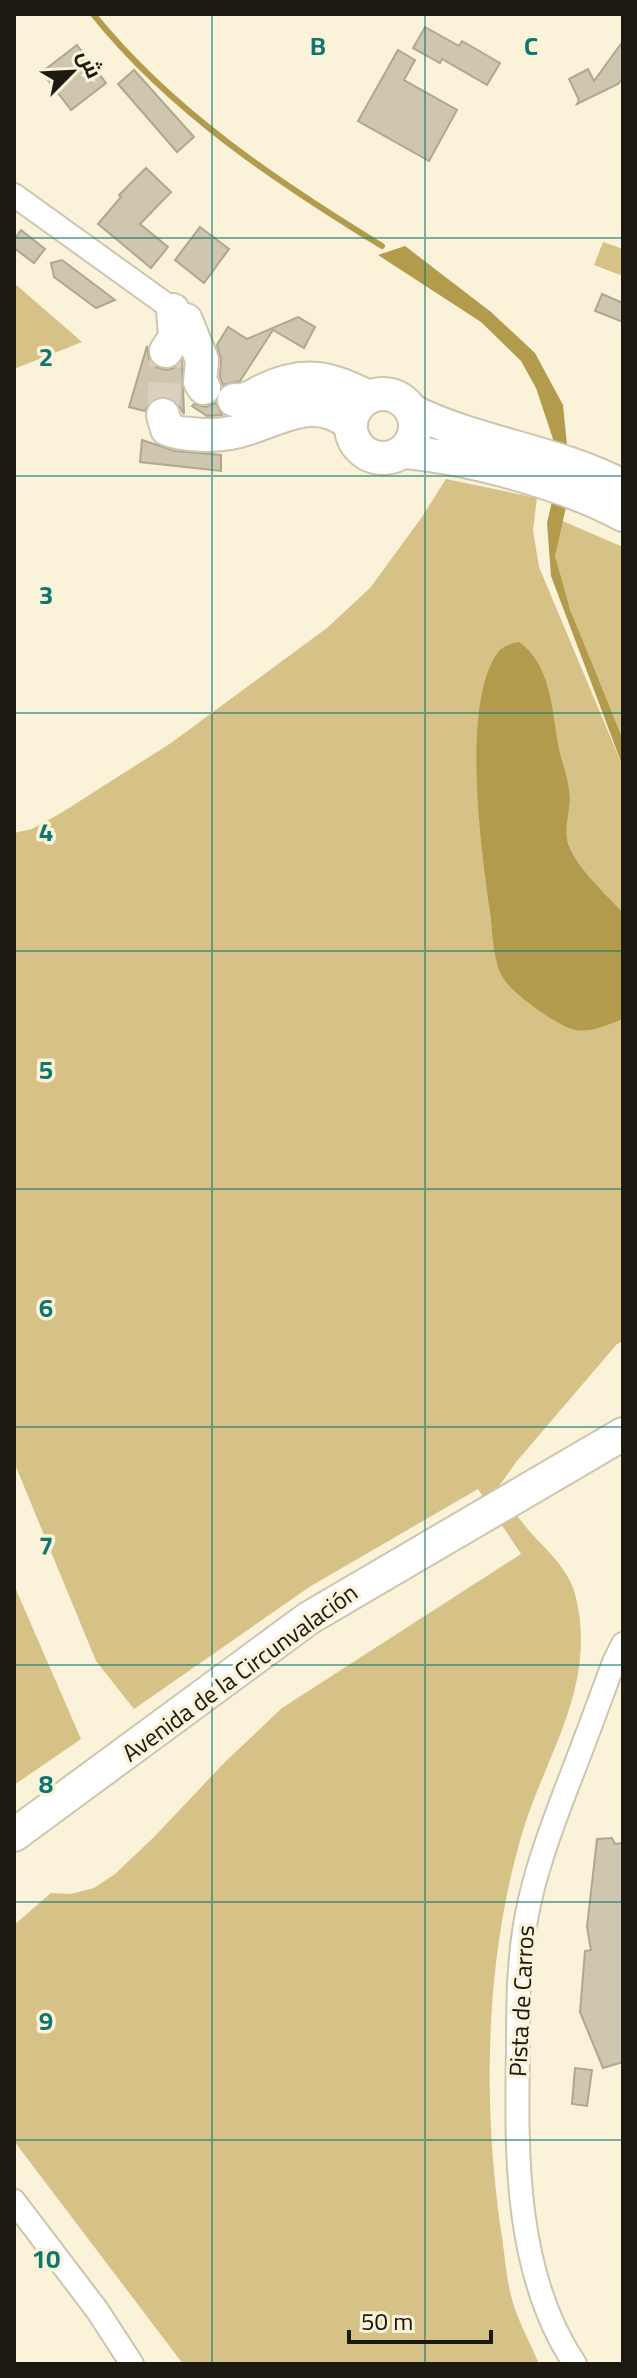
<svg xmlns="http://www.w3.org/2000/svg" width="637" height="2378" font-family="Georgia,Cairo,serif">
<rect width="100%" height="100%" fill="#faf2d9"/>
<g fill="#d6c287">
<path d="M603,242L623,249V276L594,265Z"/>
<path d="M14,283L82,342L14,369Z"/>
<path d="M446,479L537,498L533,530L539,567L623,767V1341L617,1344L517,1461L499,1486C506,1498 513,1511 522,1522C540,1546 567,1564 575,1594C598,1681 549,1750 524,1827C485,1955 482,2099 501,2231C505,2254 506,2280 513,2303C519,2323 531,2344 539,2364H183L14,2141V1925L51,1893L71,1894L94,1888L115,1874L154,1837L225,1762L282,1708L521,1554L478,1489L311,1586L134,1709L96,1661L14,1462V833L32,829L61,813L171,743L327,628L370,588L422,517Z"/>
<path d="M558,519L623,547V743L562,588L555,555Z"/>
<path d="M14,1585L81,1739L14,1785Z"/>
</g>
<g fill="#b39b4e">
<path d="M405,246L491,312L535,353L563,405L571,485L555,556L570,609L623,740V767L551,576L547,523L557,480L556,448L536,388L521,361L481,322L378,255Z"/>
<path d="M519,642C552,665 552,713 559,749C562,763 568,777 569,791C572,808 564,823 567,840C572,864 607,895 623,913V1019C609,1024 591,1033 576,1030C560,1028 515,995 506,982C492,964 493,933 490,911C481,850 461,703 498,652C503,646 512,643 519,642Z"/>
</g>
<g fill="none" stroke-linecap="round" stroke-linejoin="round">
<path stroke="#b39b4e" stroke-width="6" d="M93,14C171,111 276,181 382,246"/>
</g>
<g fill="#cec6ae" stroke="#afa790" stroke-width="2">
<path d="M425,27L459,46L462,41L500,63L487,85L442,59L440,63L413,48Z"/>
<path d="M623,41V78L618,84L577,104L579,100L569,79L588,69L594,81Z"/>
<path d="M77,45L106,83L71,110L42,72Z"/>
<path d="M398,50L415,60L404,80L457,110L429,161L358,121Z"/>
<path d="M134,70L194,137L177,152L118,84Z"/>
<path d="M146,168L171,192L140,224L168,247L151,268L98,224L121,197L119,195Z"/>
<path d="M200,227L229,249L204,283L175,260Z"/>
<path d="M21,230L45,249L34,263L14,248V240Z"/>
<path d="M62,260L115,300L96,308L54,277L51,263Z"/>
<path d="M602,294L623,303V322L595,311Z"/>
<path d="M298,317L315,327L304,348L273,330L240,381L223,385L220,377L221,359L217,345L228,327L247,339Z"/>
<path d="M147,346L149,359L156,367L166,370L174,368L182,361L184,414L177,402L167,396L157,397L150,401L145,411L129,407Z"/>
<path d="M216,403L222,415L207,416L192,406L194,404L206,407Z"/>
<path d="M142,440L175,451L221,455V471L140,462Z"/>
<path d="M612,1838L615,1844L623,1843V2062L603,2068L580,2012L585,1951L591,1950L587,1927L597,1839Z"/>
<path d="M575,2068L592,2070L587,2106L572,2104Z"/>
</g>
<g fill="none" stroke-linecap="round" stroke-linejoin="round">
<path stroke="#d9d1bb" stroke-width="32" stroke-dasharray="32 16" stroke-linecap="butt" d="M163,415L166,351"/>
<g stroke="#cdc5ad" stroke-width="26">
<g id="minor">
<path d="M14,195L185,318"/>
<path d="M14,2201L97,2310L132,2364"/>
<path d="M575,2364C515,2275 516,2155 518,2052C518,2006 518,1960 527,1914C535,1872 550,1832 565,1792C582,1749 598,1705 614,1662L623,1644"/>
</g>
</g>
<g stroke="#cdc5ad" stroke-width="36">
<g id="secondary">
<path d="M186,320L202,360L200,382L204,388"/>
<path d="M166,351L175,337L173,310"/>
<circle cx="383" cy="426" r="32"/>
<path d="M234,400C246,402 254,395 264,390C304,371 331,377 368,397"/>
<path d="M412,411C479,444 556,451 623,486"/>
<path d="M163,415L167,429C175,433 182,433 191,434C209,436 229,435 246,429C282,418 316,395 350,424"/>
<path d="M403,452C468,457 566,484 623,515"/>
<path d="M14,1835L309,1618L623,1434"/>
</g>
</g>
<use href="#minor" stroke="#fff" stroke-width="22"/>
<use href="#secondary" stroke="#fff" stroke-width="32"/>
</g>
<path fill="none" stroke="#0f766e" stroke-width="2" stroke-opacity="0.55" d="M212,14V2364M425,14V2364M14,238H623M14,476H623M14,713H623M14,951H623M14,1189H623M14,1427H623M14,1665H623M14,1902H623M14,2140H623"/>
<g text-anchor="middle" stroke-width="7" stroke-linejoin="round" paint-order="stroke">
<g font-size="24" fill="#1c1910" stroke="#faf2d9">
<text transform="translate(240 1673) rotate(-36)" y="8">Avenida de la Circunvalación</text>
<text transform="translate(522 2001) rotate(-87)" y="8">Pista de Carros</text>
</g>
</g>
<g font-size="26" text-anchor="middle" font-weight="bold" fill="#0f766e" stroke="#faf2d9" stroke-width="7" stroke-linejoin="round" paint-order="stroke">
<text x="318" y="55">B</text>
<text x="531" y="55">C</text>
<text x="46" y="366">2</text>
<text x="46" y="604">3</text>
<text x="46" y="841">4</text>
<text x="46" y="1079">5</text>
<text x="46" y="1317">6</text>
<text x="46" y="1555">7</text>
<text x="46" y="1793">8</text>
<text x="46" y="2030">9</text>
<text x="46" y="2268">10</text>
</g>
<rect width="637" height="2378" fill="none" stroke="#1c1910" stroke-width="32"/>
<g transform="translate(72 72) rotate(66)" stroke="#faf2d9" stroke-width="6" paint-order="stroke">
<path d="M0-6L14 30L0 20L-14 30Z" fill="#1c1910"/>
<text y="-12" font-size="22" font-weight="bold" text-anchor="middle" fill="#1c1910">ش</text>
</g>
<path d="M349 2330v12h142v-12" fill="none" stroke="#1c1910" stroke-width="4"/>
<text x="361" y="2330" font-size="24" fill="#1c1910" stroke="#faf2d9" stroke-width="6" paint-order="stroke">50 m</text>
</svg>
